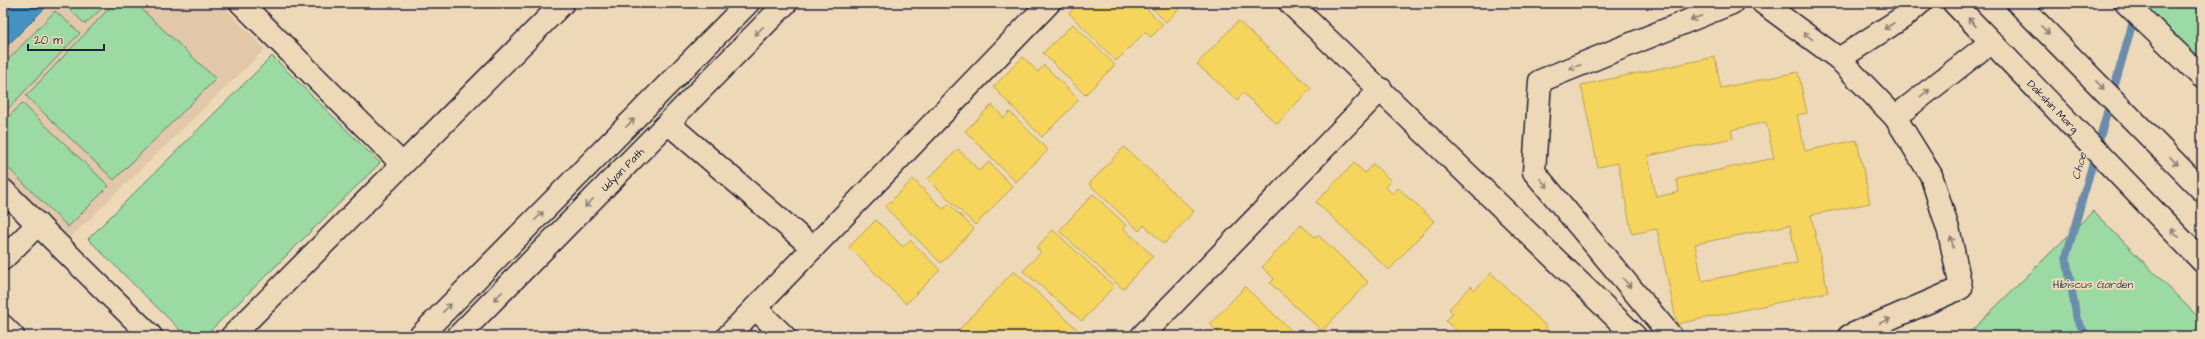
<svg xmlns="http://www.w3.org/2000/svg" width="2205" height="339" font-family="'Architects Daughter',sans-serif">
<rect width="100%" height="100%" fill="#edd9b7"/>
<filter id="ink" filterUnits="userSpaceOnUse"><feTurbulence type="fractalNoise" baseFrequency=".025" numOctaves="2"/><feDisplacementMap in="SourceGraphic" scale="8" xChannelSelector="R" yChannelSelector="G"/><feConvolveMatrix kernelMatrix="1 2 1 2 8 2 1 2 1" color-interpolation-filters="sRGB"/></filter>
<g filter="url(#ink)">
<path fill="#e2c8a8" d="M3,3H220L265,49L70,238L3,172Z"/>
<g fill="#9bdaa2" stroke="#5e7e6e">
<path d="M63,3H108L85,24Z"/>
<path d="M114,3H135L216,79L114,180L26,96Z"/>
<path d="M2132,3H2202V75Z"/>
<path d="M55,11L80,33L3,114V65Z"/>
<path d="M272,56L380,163L205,336H186L88,239Z"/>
<path d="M22,103L109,186L68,227L3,163V123Z"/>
<path d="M2093,211L2202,321V336H1966Z"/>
</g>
<g fill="#f6d55c" stroke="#b69f52" fill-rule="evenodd">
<path d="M1079,3H1141L1163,25L1151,37L1145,32L1116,61L1069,13Z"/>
<path d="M1147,3H1185L1166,22Z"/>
<path d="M1238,21L1311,88L1277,124L1243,93L1237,100L1197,64Z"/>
<path d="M1073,24L1115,65L1085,95L1043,53Z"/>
<path d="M1023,57L1038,72L1044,65L1079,100L1042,137L993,87Z"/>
<path d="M1715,57L1721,88L1798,72L1807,113L1797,115L1805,151L1857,140L1870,203L1811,215L1828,292L1677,324L1657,229L1632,234L1618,163L1598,167L1581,85ZM1766,122L1774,158L1677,179L1679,192L1656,197L1648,156L1733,138L1731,130ZM1790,225L1797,263L1702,281L1695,244Z"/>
<path d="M992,105L1004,118L1010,112L1048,150L1016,182L965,131Z"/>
<path d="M1124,147L1194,211L1164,244L1144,225L1139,231L1089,184Z"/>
<path d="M958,149L979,171L989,162L1013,187L975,225L928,179Z"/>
<path d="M1354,163L1365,173L1373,164L1391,181L1385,187L1393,194L1398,188L1434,221L1389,270L1316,202Z"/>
<path d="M913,179L943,209L949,204L974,229L941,263L885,207Z"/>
<path d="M1093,194L1126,225L1123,228L1153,256L1123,289L1059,231Z"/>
<path d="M876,220L903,247L910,240L940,270L906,304L849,247Z"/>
<path d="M1301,225L1316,238L1318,235L1368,282L1322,331L1270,283L1274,279L1262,267Z"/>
<path d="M1053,230L1114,286L1082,321L1023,271L1041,252L1036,248Z"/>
<path d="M1014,271L1079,331L1074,336H953Z"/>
<path d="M1491,273L1547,327L1542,332L1546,336H1462L1446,321L1453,313L1449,309L1471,286L1475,290Z"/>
<path d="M1245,287L1297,336H1217L1219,333L1210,324Z"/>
</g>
<path fill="#4393c3" stroke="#39719a" d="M3,3H50L3,50Z"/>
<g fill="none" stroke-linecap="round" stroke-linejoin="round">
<path stroke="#6a8dae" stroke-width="8" d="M2087,336L2077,320L2066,257L2132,25L2143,3"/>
<g stroke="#22223b" stroke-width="25">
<g id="minor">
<path d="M241,3L402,164"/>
<path d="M1290,3L1635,336"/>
<path d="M1763,3L1839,59L1895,117L1931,175L1949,232L1961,288L1849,336"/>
<path d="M2126,3L2202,77"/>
<path d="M1839,59L1905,16L1920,3"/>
<path d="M1895,117L1991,42"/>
<path d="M668,123L813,248"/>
<path d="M3,190L151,336"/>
<path d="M3,259L38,224"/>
<path d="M755,308L784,336"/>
<path d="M3,326L13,336"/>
<path d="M232,336L563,3"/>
<path d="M728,336L1049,3"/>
<path d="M1142,336L1381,89"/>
<path d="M1671,336L1534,172L1540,81L1732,3"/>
</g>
</g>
<g stroke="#22223b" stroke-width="25">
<g id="major">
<path id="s1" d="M1954,3L2202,261"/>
<path d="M2018,3L2202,190"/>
<path d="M420,336L748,3"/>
<path id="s2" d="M458,336L786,3"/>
</g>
</g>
<use href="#minor" stroke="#edd9b7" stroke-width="22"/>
<use href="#major" stroke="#edd9b7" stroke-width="22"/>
</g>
<defs><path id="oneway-shaft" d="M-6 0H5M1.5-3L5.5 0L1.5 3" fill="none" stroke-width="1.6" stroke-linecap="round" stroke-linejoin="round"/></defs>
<g stroke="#887e79">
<use href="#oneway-shaft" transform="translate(1696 18) rotate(158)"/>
<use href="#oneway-shaft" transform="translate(1972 22) rotate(-133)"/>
<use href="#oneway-shaft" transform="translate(1889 26) rotate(147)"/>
<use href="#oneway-shaft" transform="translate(2045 30) rotate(45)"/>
<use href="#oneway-shaft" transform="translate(759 31) rotate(135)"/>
<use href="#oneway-shaft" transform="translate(1808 36) rotate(-144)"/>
<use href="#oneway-shaft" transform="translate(1575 67) rotate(158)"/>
<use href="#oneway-shaft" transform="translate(2100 85) rotate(46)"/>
<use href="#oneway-shaft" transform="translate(1925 93) rotate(-38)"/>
<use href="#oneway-shaft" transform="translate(630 123) rotate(-45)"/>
<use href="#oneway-shaft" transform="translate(2174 161) rotate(46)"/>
<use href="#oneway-shaft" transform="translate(1544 183) rotate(50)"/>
<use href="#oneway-shaft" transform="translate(589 203) rotate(135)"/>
<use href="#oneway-shaft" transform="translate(539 216) rotate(-45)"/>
<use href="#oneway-shaft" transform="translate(2175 233) rotate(-135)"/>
<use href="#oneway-shaft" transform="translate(1952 242) rotate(-102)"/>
<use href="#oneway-shaft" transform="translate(1627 283) rotate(50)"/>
<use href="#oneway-shaft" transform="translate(498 296) rotate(135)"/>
<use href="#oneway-shaft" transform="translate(447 308) rotate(-45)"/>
<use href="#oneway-shaft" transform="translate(1885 321) rotate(-23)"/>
</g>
</g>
<g text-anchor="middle" stroke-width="4" stroke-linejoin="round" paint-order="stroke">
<g font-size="11" fill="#22223b" stroke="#edd9b7">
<text dy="4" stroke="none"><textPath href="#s1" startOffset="143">Dakshin Marg</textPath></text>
<text dy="4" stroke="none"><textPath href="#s2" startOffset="234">Udyan Path</textPath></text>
</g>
<g font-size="11" fill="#3a4750" stroke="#edd9b7">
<text x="2093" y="288">Hibiscus Garden</text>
</g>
<g font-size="12" font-style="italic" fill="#3a4661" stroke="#edd9b7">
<text transform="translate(2079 166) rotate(-74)" y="4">Choe</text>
</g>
</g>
<rect width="2205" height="339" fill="none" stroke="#edd9b7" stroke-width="16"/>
<rect x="8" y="8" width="2189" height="323" fill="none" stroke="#22223b" stroke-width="1.5" filter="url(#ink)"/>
<path d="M28 44v6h76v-6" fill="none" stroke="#22223b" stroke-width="2"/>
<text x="34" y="44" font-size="12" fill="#22223b" stroke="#edd9b7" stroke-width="3" paint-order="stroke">20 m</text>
</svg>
